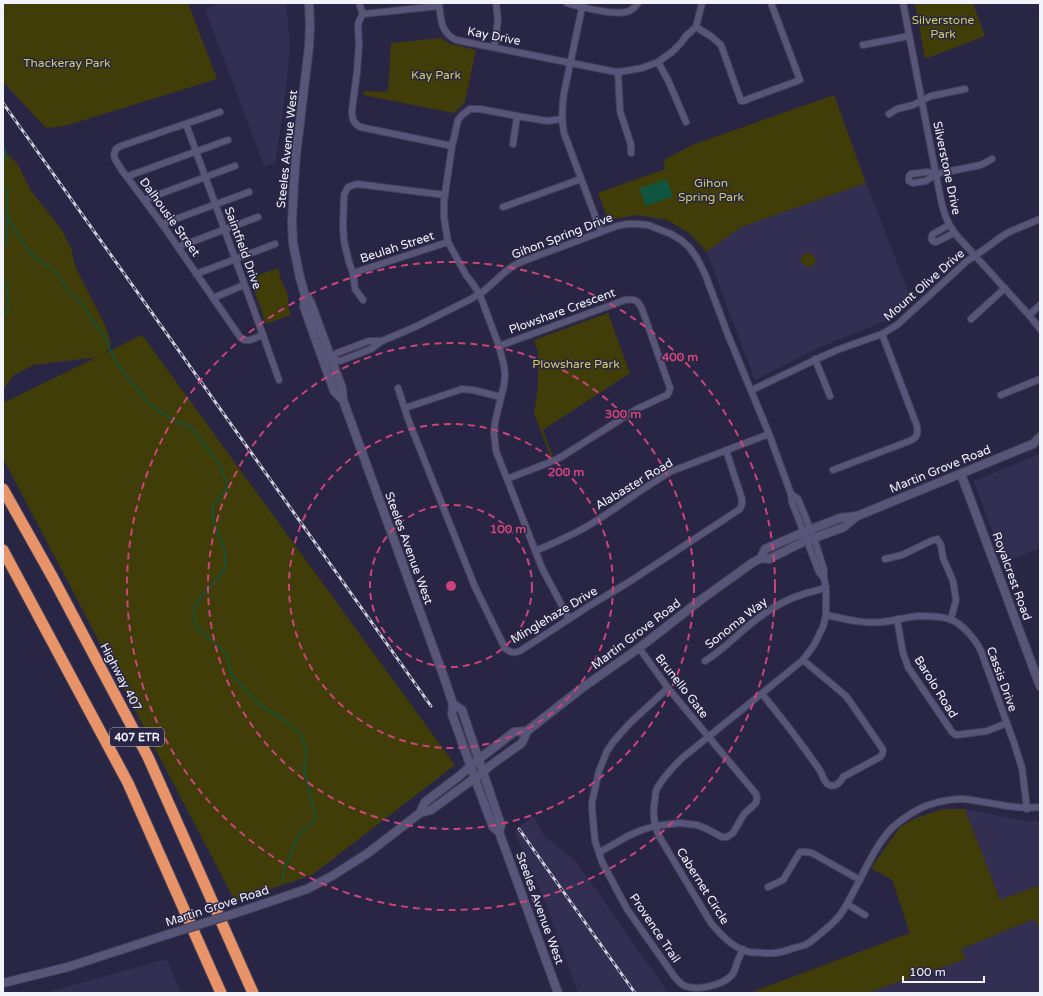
<svg xmlns="http://www.w3.org/2000/svg" width="1043" height="996" font-family="'Varela Round',sans-serif">
<rect width="100%" height="100%" fill="#292645"/>
<g fill="#332f53">
<path d="M219,3H286L290,45L286,90L275,163L264,166L205,9Z"/>
<path d="M866,183L912,301L891,319L820,347L755,380L707,252L741,227Z"/>
<path d="M1040,454L1039,548L1004,563L974,481Z"/>
<path d="M965,809L1025,821L1040,820V885L1000,900Z"/>
<path d="M534,816L544,836L575,860L667,991V993H578L546,905L514,831Z"/>
<path d="M1034,919L1040,930V993H867L965,959L961,949Z"/>
<path d="M167,959L181,993H44Z"/>
</g>
<g fill="#403d08">
<path d="M3,3H188L217,79L65,126L46,128L3,82Z"/>
<path d="M915,3H973L985,36L925,59Z"/>
<path d="M441,38L450,44L476,50L465,102L454,113L363,95L364,91L388,92L391,43Z"/>
<path d="M834,95L866,183L741,227L707,252L689,233L667,220L638,215L608,220L598,193L665,169L664,160L692,145Z"/>
<path d="M3,151L17,163L31,191L62,230L71,248L76,268L106,327L111,344L108,350L101,355L142,335L455,765L312,875L235,901L3,458V403L97,357L33,365L13,376L3,390Z"/>
<path d="M809,253L814,256L816,261L814,265L809,267L801,263L800,261L803,255Z"/>
<path d="M278,268L280,277L288,295V306L291,315L266,324L250,278Z"/>
<path d="M608,313L630,373L543,430L553,457L551,458L534,413L538,388V352L534,340Z"/>
<path d="M943,809H965L1000,900L1040,885V930L1034,919L961,949L966,959L867,993H749L910,933L892,880L871,868L900,827L916,818Z"/>
</g>
<path fill="#0f5540" d="M666,179L673,196L646,206L639,189Z"/>
<g fill="none" stroke-linecap="round" stroke-linejoin="round">
<g stroke="#0f5540" stroke-width="1.5">
<path d="M3,145C7,151 7,157 3,163"/>
<path d="M3,187L7,190V216L29,252L40,262L47,265L58,274L67,290L84,306L92,321L103,334L117,364L150,405L177,422L191,427L220,465L228,487L213,505V522L222,541L225,553V568L216,581L202,595L194,608V616L197,628L227,654L231,674L261,706L281,718L300,733L307,751L304,768L316,819L298,836L284,870L282,882"/>
<path d="M3,249L7,245L6,221L7,216"/>
<path d="M3,282L6,284C8,298 11,307 3,319"/>
</g>
<g stroke="#444058" stroke-width="8">
<g id="street">
<path d="M439,3C441,19 440,32 456,40L611,71L618,72L631,70L642,68L658,62L672,52L681,43L686,36L696,27L702,3"/>
<path d="M567,3C579,7 614,15 626,12C631,11 635,7 638,3"/>
<path d="M583,3L564,93C562,107 561,119 564,133L601,232"/>
<path d="M903,3L938,185C942,205 944,221 958,237L1029,315L1040,329"/>
<path d="M360,6L363,14L359,21L358,25L359,44L357,72L352,110C352,118 353,123 360,127L452,146"/>
<path d="M363,14L439,6"/>
<path d="M696,27L712,37L721,45L741,101H744L748,99L800,80L771,3"/>
<path d="M863,45L909,36"/>
<path d="M494,47L498,20L496,3"/>
<path d="M658,62L668,80L686,122"/>
<path d="M618,72L620,111L631,145V153"/>
<path d="M220,112L121,146L116,149L114,154L115,159L121,169L162,224L240,337L244,340H250L263,335"/>
<path d="M889,114L897,109L913,105L931,96L965,89"/>
<path d="M562,119L547,121L517,116L480,109H470L462,115L458,120L452,146L444,201V217L448,242L466,275L473,284L480,295L499,346L504,366L505,375L504,385L495,422L494,433L496,451L542,568L569,619"/>
<path d="M186,124L263,335L279,380"/>
<path d="M513,144L517,116"/>
<path d="M927,172L936,174L926,181L913,183L909,181V176L911,174Z"/>
<path d="M936,174L981,165L992,159"/>
<path d="M128,177L131,175L228,140"/>
<path d="M144,200L235,166"/>
<path d="M503,207L581,179"/>
<path d="M162,224L249,192"/>
<path d="M949,225L933,234C930,238 932,242 936,242L954,233"/>
<path d="M178,247L258,217"/>
<path d="M353,273L448,242"/>
<path d="M196,274L275,244"/>
<path d="M213,298L244,285"/>
<path d="M363,300L355,289L353,273L349,262L344,241L343,226L344,195L348,187L357,184L445,195"/>
<path d="M1029,315L1040,305"/>
<path d="M971,319L1005,288"/>
<path d="M499,346L625,300C635,298 638,301 642,309L670,388L669,392L667,395L637,409L561,457L553,461L507,479"/>
<path d="M331,359L337,353L369,341H382"/>
<path d="M815,359L830,396"/>
<path d="M329,360L331,359L340,361L371,349L382,341L415,327L471,299L484,291L505,272L513,266L521,262L617,226L627,224H637L648,225L671,234L681,240L689,247L697,258L705,274L728,335L769,434L791,494L792,502L819,572L823,577"/>
<path d="M398,388L408,419L475,587L505,648C510,653 514,653 520,651L589,606L629,582L740,509L742,504V499L726,450"/>
<path d="M752,390L819,358L837,350L882,334L897,325L967,261L982,251L1001,237L1009,232L1040,219"/>
<path d="M1001,395L1040,379"/>
<path d="M405,408L462,389L473,390L501,397"/>
<path d="M833,470L912,440C918,436 918,432 917,426L882,334"/>
<path d="M791,494L798,499L814,538L824,570V578L826,588V615L823,627L814,645L803,660L681,759C672,768 664,777 657,788C656,791 655,796 655,800C652,813 654,824 659,836L711,923C721,935 733,948 749,952C754,953 759,952 764,953C777,954 782,952 794,948C798,947 802,946 805,945C811,942 815,938 820,934C827,928 834,923 840,915C846,907 850,898 855,889C865,870 878,841 893,827C901,820 911,813 921,808C934,802 956,797 971,800C994,803 1017,810 1040,807"/>
<path d="M535,551C552,544 570,536 586,527C615,510 642,488 672,471L769,434"/>
<path d="M885,559L902,555L931,541L937,539L941,545L943,558L953,581L956,600L951,619"/>
<path d="M826,615C845,619 863,624 882,622C894,621 906,617 918,616C928,616 940,616 949,619C961,622 976,640 981,651L1014,743L1022,768L1027,809"/>
<path d="M897,619L903,653L908,667L952,732L956,735L987,731L1007,723"/>
<path d="M705,661C725,649 741,630 761,616C783,600 800,594 826,588"/>
<path d="M668,688L630,723L613,742L607,751L599,771L592,802V809L595,841L602,862L627,909L674,976C677,980 681,984 685,986C698,991 723,985 732,975C736,970 736,963 739,958C740,955 742,952 743,949"/>
<path d="M762,694C782,718 801,743 819,769C823,774 823,782 829,785C835,788 841,782 843,777L880,757C883,754 884,752 882,748L851,703L846,696L803,660"/>
<path d="M600,852L628,836L642,830L655,826L671,824L680,823L697,825L705,828L722,837H727L733,833L744,814L756,803L757,798L756,794L668,688L639,648"/>
<path d="M768,887L783,880L800,852H806L812,853L860,880"/>
<path d="M847,904L865,915"/>
</g>
</g>
<g stroke="#444058" stroke-width="10">
<g id="secondary">
<path d="M309,3L310,25L309,47L296,155L294,183L292,222L293,243L300,278L305,295L304,307L334,391L343,400"/>
<path d="M305,295L310,301L342,388L343,400L446,683L453,704L452,714L478,787L493,827L499,832L558,993"/>
<path d="M961,474L1040,686"/>
<path d="M761,558L769,559L803,542L844,527L857,516"/>
<path d="M453,704L462,710L501,825L499,832"/>
<path d="M420,813L425,802L458,777L479,759L514,732L527,731L582,688L639,648L702,599L752,563L761,558L765,549L804,532L840,518L857,516L867,512L1033,444L1040,437"/>
<path d="M242,911L307,889L332,876L368,853L420,813L431,810L483,772L491,765L522,743L527,731"/>
<path d="M3,983L68,967L166,935"/>
</g>
</g>
<g stroke="#444058" stroke-width="13">
<g id="highway">
<path d="M3,489L53,578L148,757L253,993"/>
<path d="M3,550L128,783L221,993"/>
</g>
</g>
<use href="#street" stroke="#585678" stroke-width="6"/>
<use href="#secondary" stroke="#585678" stroke-width="8"/>
<use href="#highway" stroke="#e99368" stroke-width="11"/>
<g stroke="#d0cfdc" stroke-width="3">
<g id="rail">
<path d="M3,103L431,706"/>
<path d="M519,829L635,993"/>
</g>
</g>
<use href="#rail" stroke="#292645" stroke-width="1.5" stroke-dasharray="4.5" stroke-linecap="butt"/>
<g stroke="#444058" stroke-width="10" stroke-linecap="butt">
<path id="secondary-bridge" d="M166,935L242,911"/>
</g>
<use href="#secondary-bridge" stroke="#585678" stroke-width="8"/>
</g>
<g fill="none" stroke="#cc447b" stroke-width="2" stroke-dasharray="7 5">
<circle cx="451" cy="586" r="81"/>
<circle cx="451" cy="586" r="162"/>
<circle cx="451" cy="586" r="243"/>
<circle cx="451" cy="586" r="324"/>
</g>
<g text-anchor="middle" stroke-width="3" stroke-linejoin="round" paint-order="stroke">
<rect fill="#292645" stroke="#b6b6c5" stroke-width="1" x="110" y="728" width="54" height="18" rx="3"/>
<g font-size="11" font-weight="bold" fill="#f3f3fc">
<text x="137" y="741">407 ETR</text>
</g>
<g font-size="12" fill="#cfcb65" stroke="#292645">
<text x="943" y="24">Silverstone<tspan x="943" dy="14">Park</tspan></text>
<text x="67" y="67">Thackeray Park</text>
<text x="436" y="79">Kay Park</text>
<text x="711" y="187">Gihon<tspan x="711" dy="14">Spring Park</tspan></text>
<text x="576" y="368">Plowshare Park</text>
</g>
<g font-size="12" fill="#f3f3fc" stroke="#292645">
<text transform="translate(494 36) rotate(11)" y="4">Kay Drive</text>
<text transform="translate(287 149) rotate(-84)" y="4">Steeles Avenue West</text>
<text transform="translate(947 168) rotate(78)" y="4">Silverstone Drive</text>
<text transform="translate(170 217) rotate(54)" y="4">Dalhousie Street</text>
<text transform="translate(562 236) rotate(-21)" y="4">Gihon Spring Drive</text>
<text transform="translate(397 247) rotate(-18)" y="4">Beulah Street</text>
<text transform="translate(243 248) rotate(70)" y="4">Saintfield Drive</text>
<text transform="translate(924 285) rotate(-41)" y="4">Mount Olive Drive</text>
<text transform="translate(562 311) rotate(-20)" y="4">Plowshare Crescent</text>
<text transform="translate(940 469) rotate(-22)" y="4">Martin Grove Road</text>
<text transform="translate(634 484) rotate(-31)" y="4">Alabaster Road</text>
<text transform="translate(409 548) rotate(70)" y="4">Steeles Avenue West</text>
<text transform="translate(1012 576) rotate(70)" y="4">Royalcrest Road</text>
<text transform="translate(554 615) rotate(-31)" y="4">Minglehaze Drive</text>
<text transform="translate(736 623) rotate(-38)" y="4">Sonoma Way</text>
<text transform="translate(636 634) rotate(-37)" y="4">Martin Grove Road</text>
<text transform="translate(121 677) rotate(62)" y="4">Highway 407</text>
<text transform="translate(1002 679) rotate(70)" y="4">Cassis Drive</text>
<text transform="translate(682 686) rotate(52)" y="4">Brunello Gate</text>
<text transform="translate(936 687) rotate(58)" y="4">Barolo Road</text>
<text transform="translate(703 886) rotate(58)" y="4">Cabernet Circle</text>
<text transform="translate(217 906) rotate(-18)" y="4">Martin Grove Road</text>
<text transform="translate(540 908) rotate(70)" y="4">Steeles Avenue West</text>
<text transform="translate(655 928) rotate(56)" y="4">Provence Trail</text>
</g>
</g>
<circle cx="451" cy="586" r="6" fill="#cc447b" stroke="#292645" stroke-width="2"/>
<g font-size="12" text-anchor="middle" font-weight="bold" fill="#cc447b" stroke="#292645" stroke-width="3" stroke-linejoin="round" paint-order="stroke">
<text x="680" y="361">400 m</text>
<text x="623" y="418">300 m</text>
<text x="566" y="476">200 m</text>
<text x="508" y="533">100 m</text>
</g>
<rect width="1043" height="996" fill="none" stroke="#f3f3fc" stroke-width="8"/>
<path d="M903 976v6h81v-6" fill="none" stroke="#f3f3fc" stroke-width="2"/>
<text x="909" y="976" font-size="12" fill="#f3f3fc" stroke="#292645" stroke-width="3" paint-order="stroke">100 m</text>
</svg>
